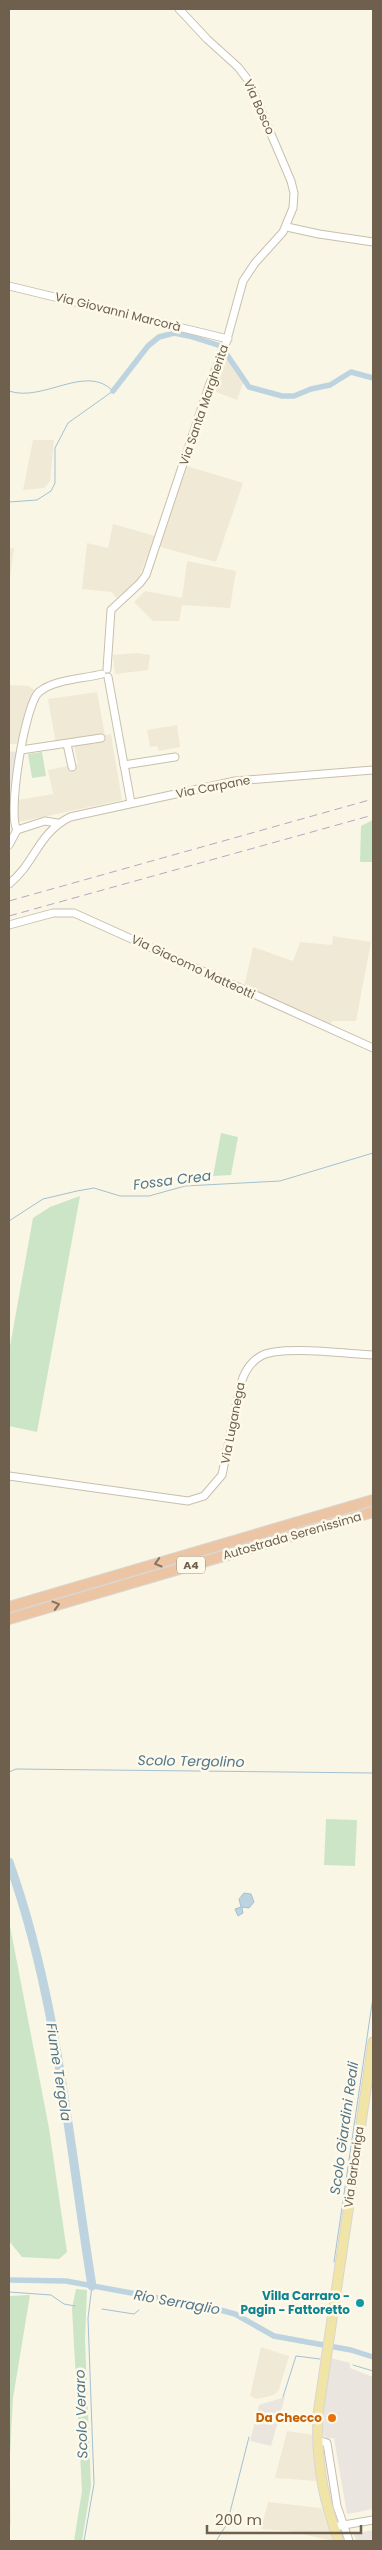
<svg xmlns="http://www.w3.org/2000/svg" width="382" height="2550" font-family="Poppins,sans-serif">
<rect width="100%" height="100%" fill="#f9f6e6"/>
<g fill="#f0e9d5">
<path d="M226,354L243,383L237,400L211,390Z"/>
<path d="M33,440H54L50,481L44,488L23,490Z"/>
<path d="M187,466L243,483L216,562L160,547Z"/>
<path d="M113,524L155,536L137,582L116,598L112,592L82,589L87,543L108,548Z"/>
<path d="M9,548H14L10,578H9Z"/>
<path d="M187,561L236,571L230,608L182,605L179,621H153L134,602L145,591L182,598Z"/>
<path d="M138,653L150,655L148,670L115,674L113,655Z"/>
<path d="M9,685L29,686L34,690L29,708H26L17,744H9Z"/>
<path d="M97,692L105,735L111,734L122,800L19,822L18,800L53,794L48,770L78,764L74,746L103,739L56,744L48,699Z"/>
<path d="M177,725L180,747L159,751L157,746L150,747L147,730Z"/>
<path d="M333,936L371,942L356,1021H332L330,1026L244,987L253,947L293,961L300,942L332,945Z"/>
<path d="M261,2347L289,2356L279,2390L274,2395L257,2399L250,2396Z"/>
<path d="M287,2431L314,2435L317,2481L275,2478Z"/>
<path d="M9,2474H10L11,2526L9,2525Z"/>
<path d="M268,2502L321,2508L333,2541L289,2531L261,2529Z"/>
</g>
<g fill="#eae6df">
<path d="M9,751L17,752L11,797H9Z"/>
<path d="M331,2358L350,2363V2368L373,2377V2509L347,2514L334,2438L328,2439L324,2436L322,2423Z"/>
<path d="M285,2397L271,2446L250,2441L259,2405Z"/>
<path d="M373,2530V2541H357L353,2534Z"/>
</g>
<g fill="#cce5c6">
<path d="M42,752L46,776L32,778L28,754Z"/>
<path d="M373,820V862H360L361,826Z"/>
<path d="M221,1133L238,1137L231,1175L213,1176Z"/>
<path d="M80,1196L37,1432L9,1426V1352L33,1218L50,1207Z"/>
<path d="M326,1819L357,1820L355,1866L324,1865Z"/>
<path d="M9,1921L49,2128L67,2252L59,2259L22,2257L9,2241Z"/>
<path d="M76,2289L87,2290L85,2340L91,2486L82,2541H74L82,2491L72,2308Z"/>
<path d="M30,2295L13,2398L9,2474V2296Z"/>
</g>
<path fill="#bdd4e0" stroke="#a4c1d1" d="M244,1893L251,1894L254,1902L249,1908L242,1907L243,1913L238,1916L235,1909L241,1907L239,1899Z"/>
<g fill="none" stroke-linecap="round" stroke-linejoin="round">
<g stroke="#a4c1d1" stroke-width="1">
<path d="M9,391C43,403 86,363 113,391L68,423L55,448V483L51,491L37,500L9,502"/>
<path d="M9,1221L43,1199L77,1191L94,1188L120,1196H149L185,1186L280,1181L373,1153"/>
<path d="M9,1772L16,1769L373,1773"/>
<path d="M334,2262L373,1997"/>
<path d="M9,2292L51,2295L64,2304L75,2306"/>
<path d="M140,2302L143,2295"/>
<path d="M102,2309L134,2314L139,2310"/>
<path d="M353,2365L373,2371"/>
<path d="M283,2397L296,2356L320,2359"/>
<path d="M84,2541L94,2484L88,2318L92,2286"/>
<path d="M216,2541L227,2524L249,2437"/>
</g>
<g stroke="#bdd4e0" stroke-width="5.5">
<path d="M113,391L148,346L159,337L174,333L189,336L221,346L249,387L282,396H294L311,389L330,385L351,372L373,378"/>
<path d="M9,2280L66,2281L213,2308L235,2314L274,2336L351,2350L373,2357"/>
</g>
<path stroke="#bdd4e0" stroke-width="9" d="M9,1862C58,1999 69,2144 92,2286"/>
<g stroke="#c9bfad" stroke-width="9">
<g id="minor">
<path d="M287,227L319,234L373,242"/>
<path d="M9,286L228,339"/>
<path d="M107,669L111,610L140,583L146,575L209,386L226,343L243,281L255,263L283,232L293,208L294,193L291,181L248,80L238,67L207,39L179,9"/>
<path d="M108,677L131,803"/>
<path d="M67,744L72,767"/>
<path d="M21,750L101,738"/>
<path d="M124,765L175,757"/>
<path d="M17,830C7,814 25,704 39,692C55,679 83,679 102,674"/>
<path d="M9,845L17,830L45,821L57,823"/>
<path d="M9,884C36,862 37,834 70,817L235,781L373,770"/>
<path d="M9,925L53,913H74L373,1048"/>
<path d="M9,1476L188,1501L204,1496L222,1475L240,1387C243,1375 248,1363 261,1356C281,1345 348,1354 373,1355"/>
<path d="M318,2440L327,2443L337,2506L349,2541"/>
<path d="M338,2526L373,2520"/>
</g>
</g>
<g stroke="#dad6d1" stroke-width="11">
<path id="major" d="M339,2541C323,2501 316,2457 318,2414L373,2042"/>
</g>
<g stroke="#dad6d1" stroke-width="12">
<g id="highway">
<path d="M9,1607L373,1500"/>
<path d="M9,1619L373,1512"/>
</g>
</g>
<use href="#minor" stroke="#fff" stroke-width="7"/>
<use href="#major" stroke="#f0e4a6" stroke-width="9"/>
<use href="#highway" stroke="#ecc5a4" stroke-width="10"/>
<g stroke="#baa6c1" stroke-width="1" stroke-dasharray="8 5" stroke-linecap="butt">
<path d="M9,901L373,799"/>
<path d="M9,916L373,815"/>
</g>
</g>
<defs><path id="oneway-chevron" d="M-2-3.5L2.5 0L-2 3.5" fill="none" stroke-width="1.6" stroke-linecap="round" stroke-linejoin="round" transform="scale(1.25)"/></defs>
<g stroke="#88745f">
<use href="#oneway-chevron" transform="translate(158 1563) rotate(164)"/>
<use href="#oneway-chevron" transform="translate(56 1605) rotate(-16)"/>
</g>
<circle fill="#0f9aa8" stroke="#fdf9eb" stroke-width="2" cx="360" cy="2303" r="5"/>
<circle fill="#e8710a" stroke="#fdf9eb" stroke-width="2" cx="332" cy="2418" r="5"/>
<g text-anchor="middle" stroke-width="5" stroke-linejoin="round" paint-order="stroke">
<rect fill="#fdf9eb" stroke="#9a8e7d" stroke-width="1" x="177" y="1556.5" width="28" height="17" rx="4"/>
<g font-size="11" font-weight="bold" fill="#6f604e">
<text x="191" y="1569">A4</text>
</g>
<g font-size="12" fill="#6f604e" stroke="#fdf9eb">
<text transform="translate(259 107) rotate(66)" y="4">Via Bosco</text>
<text transform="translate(118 312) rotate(14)" y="4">Via Giovanni Marcorà</text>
<text transform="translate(204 405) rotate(-71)" y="4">Via Santa Margherita</text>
<text transform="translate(213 787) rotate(-11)" y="4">Via Carpane</text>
<text transform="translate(193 967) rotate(25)" y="4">Via Giacomo Matteotti</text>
<text transform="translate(233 1423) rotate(-79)" y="4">Via Luganega</text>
<text transform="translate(292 1536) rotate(-16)" y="4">Autostrada Serenissima</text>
<text transform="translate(354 2167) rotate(-82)" y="4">Via Barbariga</text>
</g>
<g font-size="12" font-weight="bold" fill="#0d838f" stroke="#fdf9eb" text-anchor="end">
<text x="350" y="2300">Villa Carraro -<tspan x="350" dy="14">Pagin - Fattoretto</tspan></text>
</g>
<g font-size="12" font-weight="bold" fill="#c56008" stroke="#fdf9eb" text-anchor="end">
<text x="322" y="2422">Da Checco</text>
</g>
<g font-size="14" font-style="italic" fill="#51778c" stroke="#fdf9eb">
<text transform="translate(172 1180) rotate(-7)" y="5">Fossa Crea</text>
<text transform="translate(191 1761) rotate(1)" y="5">Scolo Tergolino</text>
<text transform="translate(59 2072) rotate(81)" y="5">Fiume Tergola</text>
<text transform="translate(344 2128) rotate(-82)" y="5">Scolo Giardini Reali</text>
<text transform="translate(177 2302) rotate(10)" y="5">Rio Serraglio</text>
<text transform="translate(81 2414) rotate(-92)" y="5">Scolo Veraro</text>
</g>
</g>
<rect width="382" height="2550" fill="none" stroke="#6f604e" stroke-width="20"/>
<path d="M207 2525v8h154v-8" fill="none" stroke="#6f604e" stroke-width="2.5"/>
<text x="215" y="2525" font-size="15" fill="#6f604e" stroke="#fdf9eb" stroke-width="4" paint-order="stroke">200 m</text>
</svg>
